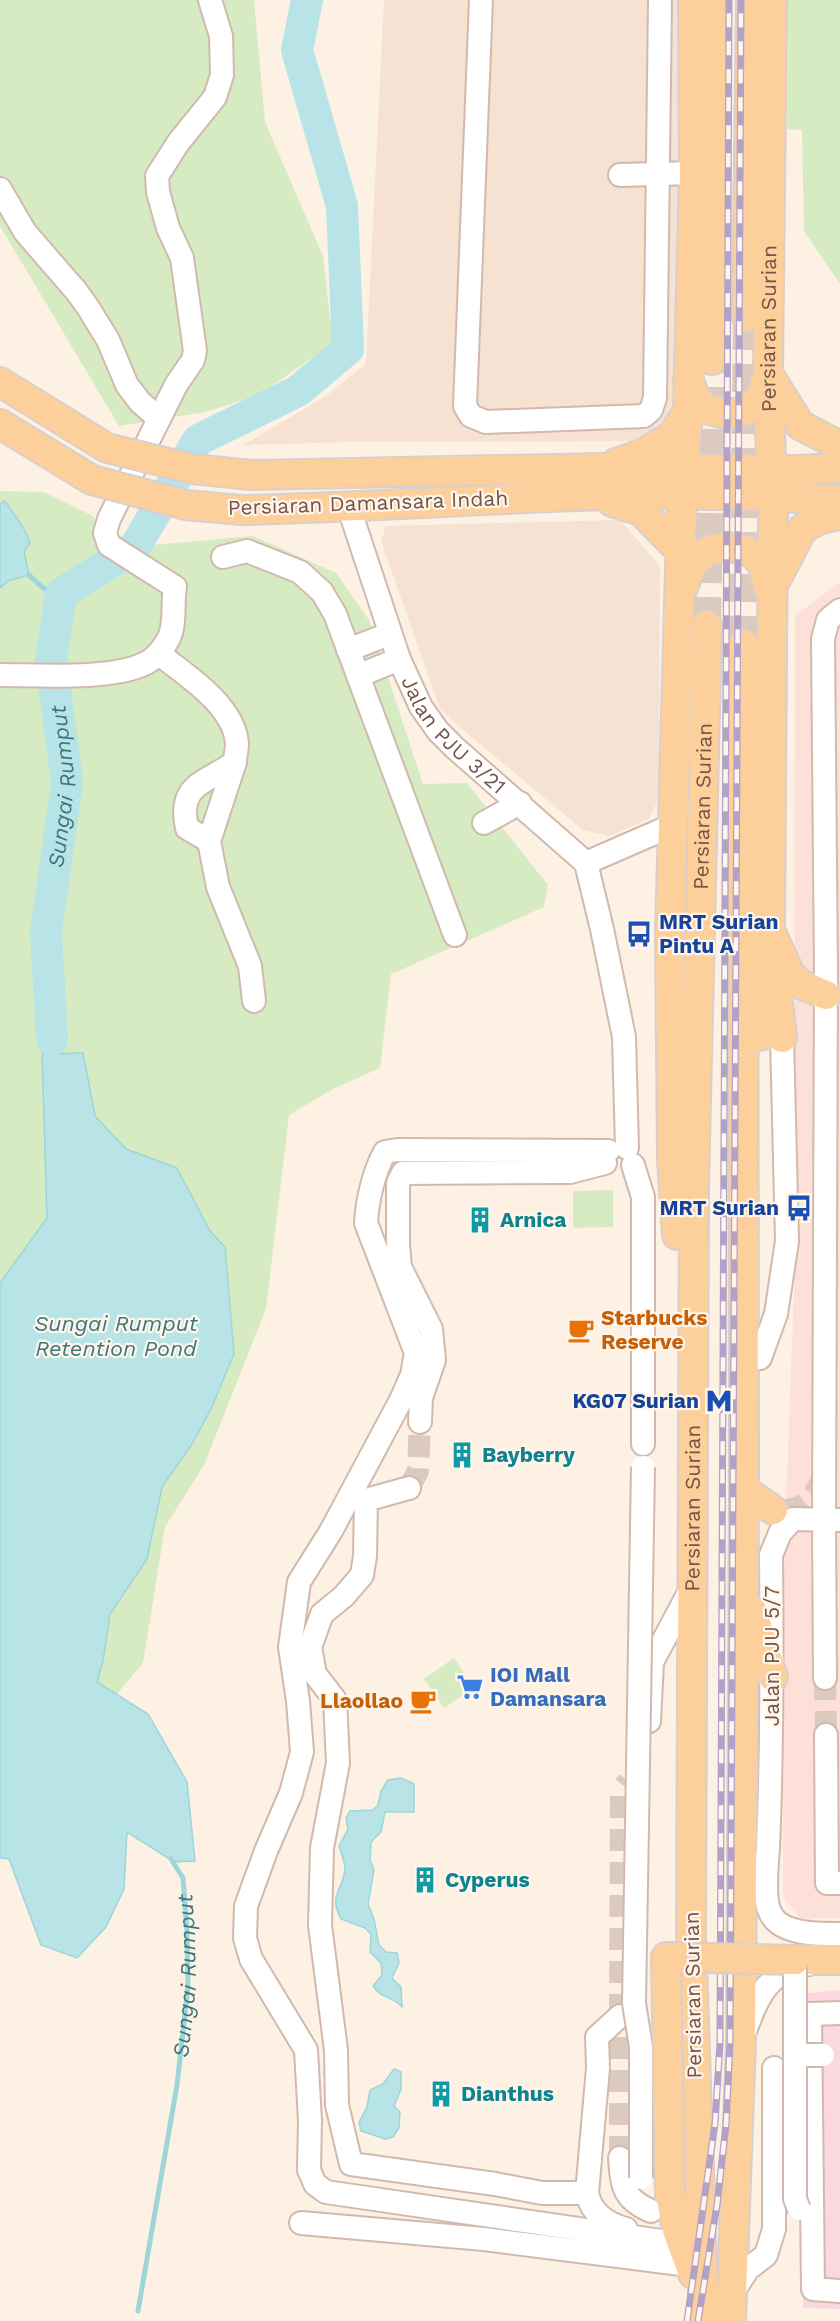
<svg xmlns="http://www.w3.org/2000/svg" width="840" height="2321" font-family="'Work Sans',sans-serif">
<rect width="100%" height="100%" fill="#fdf1e4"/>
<g fill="#f5e2d2">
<path d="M384,0H681L680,415L650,441L353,442L243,445L325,397L366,364Z"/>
<path d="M620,520L660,566L659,798L649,819L610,836L583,830L468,734L440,709L381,541L386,526Z"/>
</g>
<path fill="#fde0d8" d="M840,582V1918H800L783,1897L782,1606L794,1292L795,616Z"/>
<path fill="#fbd7df" d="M840,1990V2309L803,2308V1994Z"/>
<g fill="#d6ebc2">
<path d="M0,0H254L265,122L323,256L333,343L259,395L205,412L119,426L0,226Z"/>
<path d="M788,0H840V406V284L804,231L802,130L787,129Z"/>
<path d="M0,491L44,492L93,516L106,555L153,545L253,536L336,573L369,620L423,784L467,783L548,885L544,907L391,974L380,1068L333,1089L289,1115L266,1309L204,1465L165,1527L143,1663L101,1713L0,1743Z"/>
<path d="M613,1190V1227L573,1228V1191Z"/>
<path d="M454,1658L474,1688L444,1708L424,1679Z"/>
</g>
<g fill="#b8e4e7" stroke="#9ed5d9" stroke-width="1.5">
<path d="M5,501L23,527L30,542L24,552L29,575L8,581L0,588V504Z"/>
<path d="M83,1053L95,1116L126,1149L177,1168L210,1231L225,1247L234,1354L211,1409L192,1444L162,1487L147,1559L110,1614L103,1661L97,1682L148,1714L187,1782L195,1861L174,1862L127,1832L124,1889L106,1927L77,1958L41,1945L9,1859L0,1858V1283L47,1218L42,1054Z"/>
<path d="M401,1778L414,1784V1812H385L381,1832L371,1842L370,1860L374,1870L368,1904L374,1919L379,1945L386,1952L397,1953L399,1963L392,1978L401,1987L402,2007C392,1995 382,2000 373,1986L382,1975L381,1963L370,1952L371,1934L365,1928L341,1919C328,1895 343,1890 345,1869C345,1862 341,1853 339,1846L348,1829L346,1818L350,1811L373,1810L378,1805L381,1791L388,1780Z"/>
<path d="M394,2069L401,2072V2089L394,2106L400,2112L399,2128L393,2137L385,2139L361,2131L359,2122L367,2107L370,2090L383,2084Z"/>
</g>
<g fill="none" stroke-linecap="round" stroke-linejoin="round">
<g stroke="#9ed5d9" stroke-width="5">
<path d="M29,575L43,588L61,594"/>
<path id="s1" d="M138,2311L177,2085L188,1987L187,1932L183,1878L171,1859"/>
</g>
<path stroke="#b8e4e7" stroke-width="32" id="s2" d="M52,1040L46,933L67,782L51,658L61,594L135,547L198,440L298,391L348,349L342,206L297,50L307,0"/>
<g stroke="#dbcabd" stroke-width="22" stroke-dasharray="22 11" stroke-linecap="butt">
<path d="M409,1488L418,1471L420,1422"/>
<path d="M785,1510C807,1509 814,1494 824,1477"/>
<path d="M825,1678L826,1735"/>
<path d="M620,2016L621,1790L628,1781"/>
<path d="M620,2158V2016L628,2003"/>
</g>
<g stroke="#dbcabd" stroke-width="28" stroke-dasharray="28 14" stroke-linecap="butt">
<path d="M707,625L712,360"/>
<path d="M743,644L747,317"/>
</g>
<g stroke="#d1baad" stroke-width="26">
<g id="minor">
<path d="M481,0L465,406L471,416L486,422L644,416L651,410L655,398L660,0"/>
<path d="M620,175L694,173"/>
<path d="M0,189L25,232L77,292L89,309L108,340L127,385L140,402L159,419"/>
<path id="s3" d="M349,508L399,659L421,707L438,731L455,748L586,863L602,929L624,1037L627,1148"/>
<path d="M223,557L247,551L300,572L322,592L335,614L455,935"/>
<path d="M348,650L389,634"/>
<path d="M159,654C186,675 235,706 237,744C237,750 235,756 235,762C206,783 177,784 187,828L209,841"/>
<path d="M0,675C38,675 111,680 144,664C156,659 163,649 169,638C176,623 172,603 175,587L109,545L105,533L109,519L176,385L193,360L195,351L182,258L168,228L158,192L157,176L178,143L215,97L222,75L221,36L210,0"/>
<path d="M358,676L399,659"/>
<path d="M235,762L209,841L218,887L250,966L254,1001"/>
<path d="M484,823L520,803"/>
<path d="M586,863L673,825"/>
<path d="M608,1151L397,1150L385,1152C374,1171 367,1201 366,1223L416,1353L412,1375L402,1398L331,1531L299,1582L290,1647L298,1701L302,1752L291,1793L266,1851L246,1906L245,1938L251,1959L306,2050L310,2121L309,2170L315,2184L326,2192L661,2241L689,2265"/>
<path d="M633,1165L643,1197V1444"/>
<path d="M760,1358L776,1314L787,1241L782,1038"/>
<path d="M420,1422L421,1398L434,1360L431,1329L400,1267L398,1245V1183L403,1173L570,1172L605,1163"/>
<path d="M409,1488L366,1500L365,1556L362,1575L344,1596L322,1614L310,1647L315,1674L335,1700L338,1763L322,1848L320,1925L336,2050L337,2105L351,2164L495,2184L542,2193H587"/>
<path d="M840,1520L793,1519L780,1533L771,1555C772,1653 772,1751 768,1848C767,1866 762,1902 772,1916C784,1935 820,1934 840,1934"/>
<path d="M825,1678L824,1520L826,973L823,639L828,620L840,610"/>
<path d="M649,1721L652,1662L692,1587"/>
<path d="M826,1735L827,1883H840"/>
<path d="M840,2013L810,2014L813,2289L840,2291"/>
<path d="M620,2016L597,2037L598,2068L587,2193C591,2213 607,2224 626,2229"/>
<path d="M745,2031C758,1997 768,1970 809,1964"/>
<path d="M620,2158C622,2186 623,2199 651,2211"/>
<path d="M301,2223L484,2239L689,2265"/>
<path d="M731,2295L748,2269L766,2255L774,2229V2068"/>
</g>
</g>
<g stroke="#d9cfcc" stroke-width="32">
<g id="major">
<path d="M747,317L751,0"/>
<path d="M712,360L714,0"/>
<path d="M769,375L800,425L840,446"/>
<path d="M688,380C692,389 696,402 705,408C709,411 718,412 723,413C750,416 762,400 767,376"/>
<path d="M0,382L107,448"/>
<path d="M0,424L92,480"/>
<path d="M616,463L644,453L672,436L688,411"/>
<path d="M251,475L603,468L797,470L840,468"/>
<path d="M612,502L641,511L681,552"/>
<path d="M241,510C353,508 465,500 577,496C664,493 752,495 840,500"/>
<path d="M776,580L803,528L821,519L840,515"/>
<path d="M683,588C687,579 690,566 697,559C710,544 743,544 757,558C764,565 767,579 768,588"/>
<path d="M771,932L790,974L798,983L826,995"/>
<path d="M776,986L782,1038"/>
<path id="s4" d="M760,1036L770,930L773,516L768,374L772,0"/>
<path d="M677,1235L672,1159L670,933L682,494L688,411L694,173L693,0"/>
<path d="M744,1490L773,1510"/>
<path d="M752,1610L773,1677"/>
<path d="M795,1960H840"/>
<path d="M670,2195L677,2230L693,2274"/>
<path id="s5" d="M704,2321L691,1933L694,1187L707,625"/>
<path d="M731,2321L741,2040L744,1490L743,644"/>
</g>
</g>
<use href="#minor" stroke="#fff" stroke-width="22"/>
<use href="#major" stroke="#fdd09b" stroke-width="28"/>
<g stroke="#b3a2c7" stroke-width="7">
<g id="rail">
<path d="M687,2321L715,2124L720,2043L729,0"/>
<path d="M698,2321L717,2205L726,2125L730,2044L741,0"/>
</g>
</g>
<use href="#rail" stroke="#fff5eb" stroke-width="4.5" stroke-dasharray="14" stroke-linecap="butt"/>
<g stroke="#d1baad" stroke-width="26" stroke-linecap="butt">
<g id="minor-bridge">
<path d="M795,1960V2199L799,2209"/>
<path d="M795,2055H823"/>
<path d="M641,2178V2047L634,2003L643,1467"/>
</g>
</g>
<g stroke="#d9cfcc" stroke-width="32" stroke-linecap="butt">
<g id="major-bridge">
<path d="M107,448L193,469L251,475"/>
<path d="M92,480L186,505L241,510"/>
<path d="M670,2195L666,1957L795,1960"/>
</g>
</g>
<use href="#minor-bridge" stroke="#fff" stroke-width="22"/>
<use href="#major-bridge" stroke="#fdd09b" stroke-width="28"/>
</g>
<defs>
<g id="bus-bare" transform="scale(2.07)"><path d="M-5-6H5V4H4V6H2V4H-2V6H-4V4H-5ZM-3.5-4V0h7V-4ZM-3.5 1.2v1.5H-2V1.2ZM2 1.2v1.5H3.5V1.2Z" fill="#1a4fb4" stroke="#fff5eb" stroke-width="2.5" paint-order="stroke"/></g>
<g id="building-bare" transform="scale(2.07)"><path d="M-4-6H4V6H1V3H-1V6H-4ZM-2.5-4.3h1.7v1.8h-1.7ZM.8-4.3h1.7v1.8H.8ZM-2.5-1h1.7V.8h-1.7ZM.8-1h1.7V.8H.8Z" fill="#0f9aa8" stroke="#fff5eb" stroke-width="2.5" paint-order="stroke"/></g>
<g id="cafe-bare" transform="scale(2.07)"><path d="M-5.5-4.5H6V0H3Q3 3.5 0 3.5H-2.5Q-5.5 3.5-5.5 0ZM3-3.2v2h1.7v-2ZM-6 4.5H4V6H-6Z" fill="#e8710a" stroke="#fff5eb" stroke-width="2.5" paint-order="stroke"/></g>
<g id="metro-bare" transform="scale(2.07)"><path d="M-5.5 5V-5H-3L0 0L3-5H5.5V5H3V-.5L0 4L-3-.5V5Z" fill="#1a4fb4" stroke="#fff5eb" stroke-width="2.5" paint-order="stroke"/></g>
<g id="supermarket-bare" transform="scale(2.07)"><path d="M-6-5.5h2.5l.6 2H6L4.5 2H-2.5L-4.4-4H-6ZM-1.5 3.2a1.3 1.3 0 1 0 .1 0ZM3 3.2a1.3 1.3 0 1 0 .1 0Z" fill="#3f7fe0" stroke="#fff5eb" stroke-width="2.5" paint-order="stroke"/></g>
</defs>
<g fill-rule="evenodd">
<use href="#bus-bare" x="639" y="934"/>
<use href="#bus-bare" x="799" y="1208"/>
<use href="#building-bare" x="480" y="1220"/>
<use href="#cafe-bare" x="581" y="1330"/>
<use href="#metro-bare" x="719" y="1401"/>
<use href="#building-bare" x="462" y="1455"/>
<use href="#supermarket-bare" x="470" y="1687"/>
<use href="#cafe-bare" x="423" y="1701"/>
<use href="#building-bare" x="425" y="1880"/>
<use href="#building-bare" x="441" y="2094"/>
</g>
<g text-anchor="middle" stroke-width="4.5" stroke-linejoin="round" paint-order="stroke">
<g font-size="21" fill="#765549" stroke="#fff5eb">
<text dy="7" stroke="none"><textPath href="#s4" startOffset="708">Persiaran Surian</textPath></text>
<text transform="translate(368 503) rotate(-2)" y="7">Persiaran Damansara Indah</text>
<text dy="7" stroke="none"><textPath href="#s3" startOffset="254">Jalan PJU 3/21</textPath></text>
<text dy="7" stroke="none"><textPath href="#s5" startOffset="1515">Persiaran Surian</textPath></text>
<text dy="7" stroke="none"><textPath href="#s5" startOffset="813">Persiaran Surian</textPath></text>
<text transform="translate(772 1656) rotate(-90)" y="7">Jalan PJU 5/7</text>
<text transform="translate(693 1995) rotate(-91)" y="7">Persiaran Surian</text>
</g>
<g font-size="21" font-weight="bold" fill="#164399" stroke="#fff5eb" text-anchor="end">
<text x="659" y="929" text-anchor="start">MRT Surian<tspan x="659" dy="24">Pintu A</tspan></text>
<text x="779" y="1215">MRT Surian</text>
<text x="699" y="1408">KG07 Surian</text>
</g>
<g font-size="21" font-weight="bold" fill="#0d838f" stroke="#fff5eb" text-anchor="start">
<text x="500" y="1227">Arnica</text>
<text x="482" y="1462">Bayberry</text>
<text x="445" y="1887">Cyperus</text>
<text x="461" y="2101">Dianthus</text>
</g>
<g font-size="21" font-weight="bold" fill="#c56008" stroke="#fff5eb" text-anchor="start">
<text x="601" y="1325">Starbucks<tspan x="601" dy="24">Reserve</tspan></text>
<text x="403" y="1708" text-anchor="end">Llaollao</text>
</g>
<g font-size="21" font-weight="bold" fill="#366cbe" stroke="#fff5eb" text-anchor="start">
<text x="490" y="1682">IOI Mall<tspan x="490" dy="24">Damansara</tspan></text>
</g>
<g font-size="22" font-style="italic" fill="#3c777c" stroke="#fff5eb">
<text dy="8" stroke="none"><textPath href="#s2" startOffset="255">Sungai Rumput</textPath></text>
<text x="116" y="1331">Sungai Rumput<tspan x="116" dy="25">Retention Pond</tspan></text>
<text dy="8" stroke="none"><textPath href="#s1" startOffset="339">Sungai Rumput</textPath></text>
</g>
</g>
</svg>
